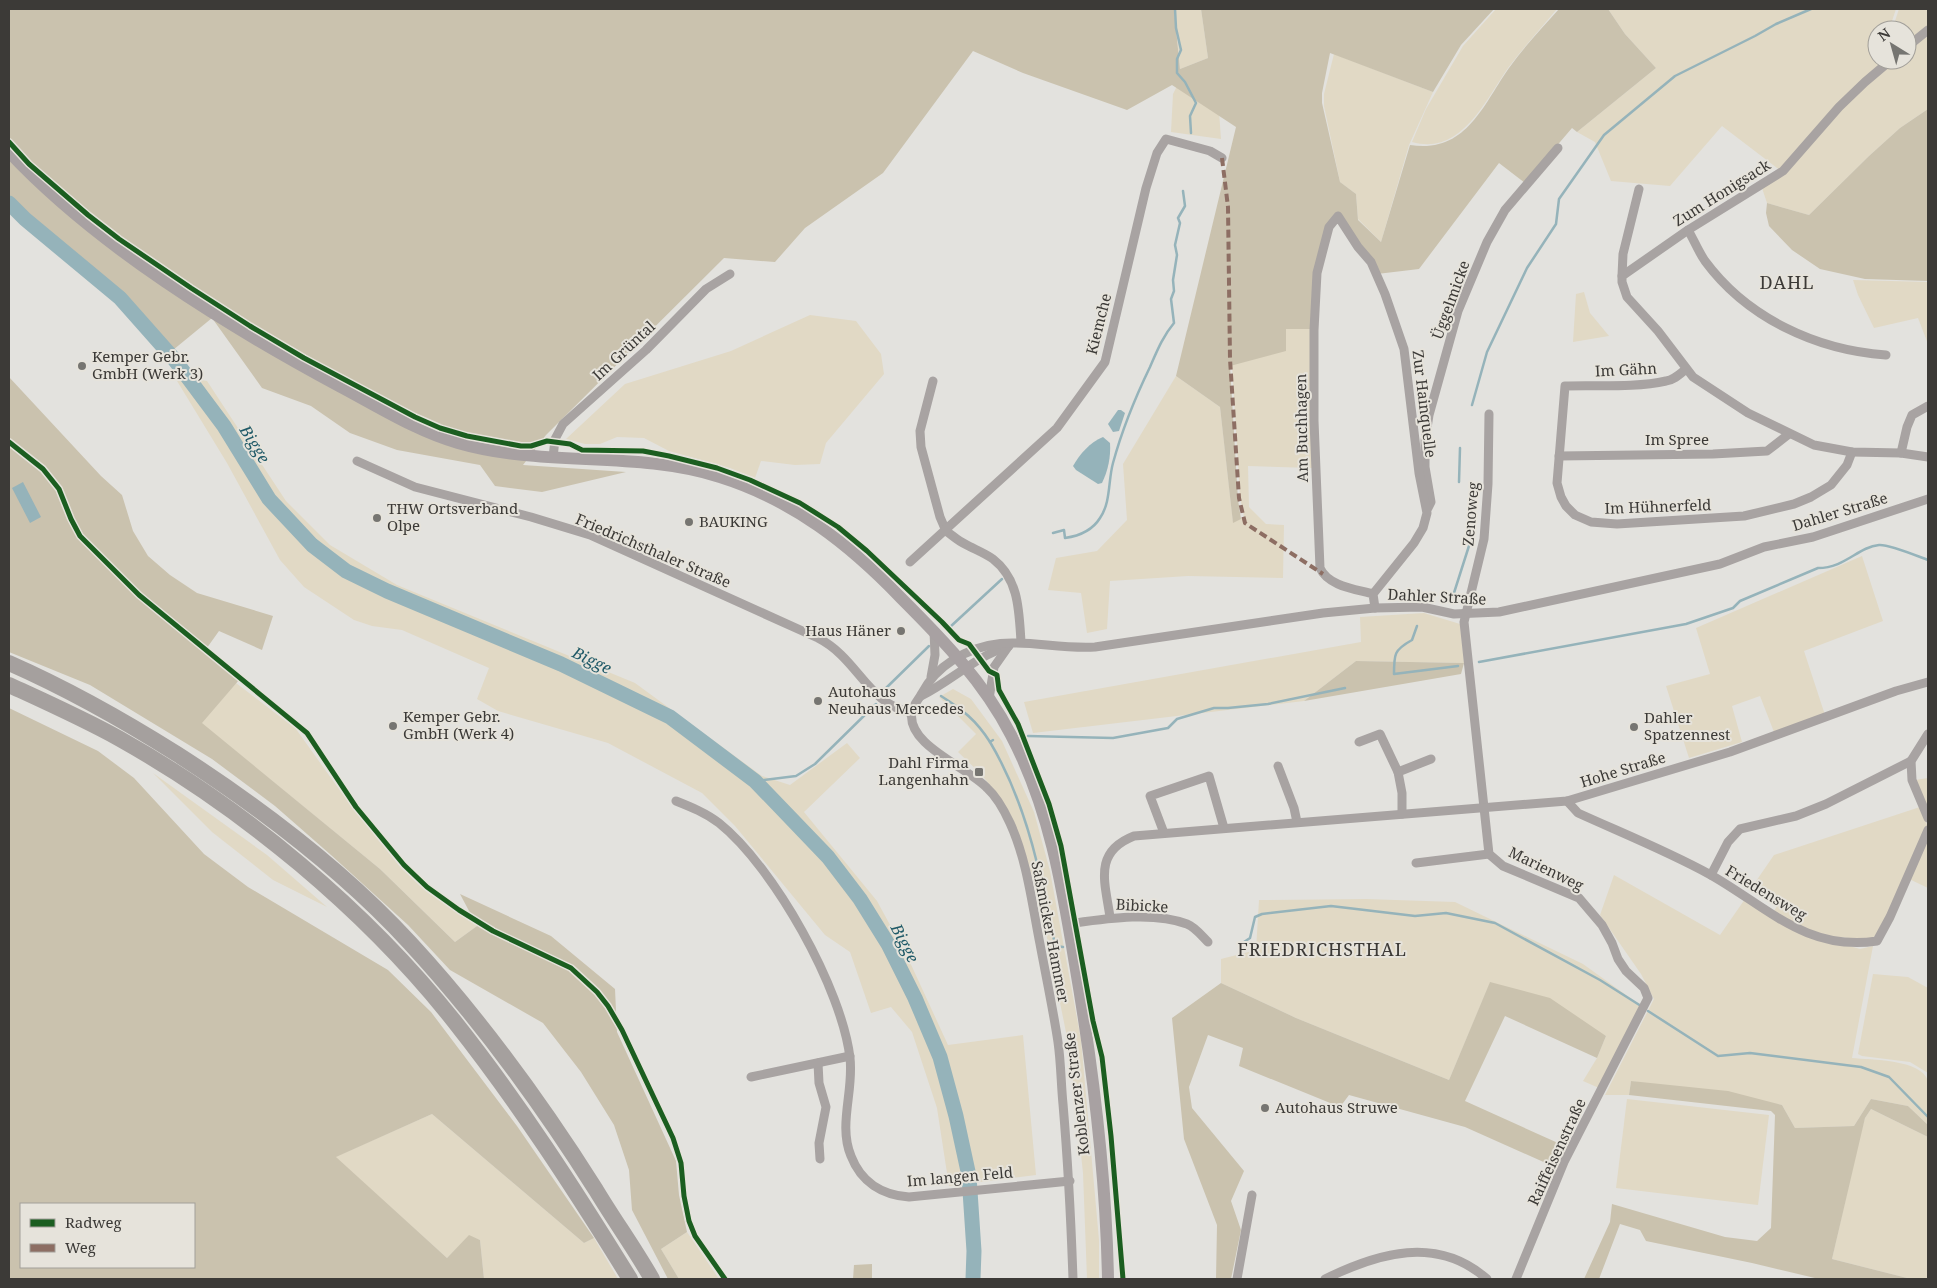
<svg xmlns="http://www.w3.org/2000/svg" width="1937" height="1288" font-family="'Noto Serif',serif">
<rect width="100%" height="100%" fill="#e3e2de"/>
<g fill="#e1d9c5">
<path d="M1175,9H1201L1208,58L1180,69Z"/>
<path d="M1496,9H1557C1541,28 1523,48 1508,68C1485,101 1461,156 1412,142L1426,109L1463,46Z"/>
<path d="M1608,9H1896L1889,30H1877V60H1881L1877,70L1781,171L1722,126L1670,186L1611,181L1595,142L1577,132L1656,68L1625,34Z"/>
<path d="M1899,9H1928V29L1907,46V30H1892Z"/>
<path d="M1928,32V109L1900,128L1869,156L1809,215L1767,203L1761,185L1785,171L1840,107L1894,60H1907V49Z"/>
<path d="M1334,54L1433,92L1409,145L1381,242L1358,219L1356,194L1340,182L1324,106V94Z"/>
<path d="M1177,86L1218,98L1221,139L1171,132L1173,94Z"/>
<path d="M1853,280L1928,282V344L1918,318L1874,328L1858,295Z"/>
<path d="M1584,292L1590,313L1609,336L1573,342L1576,294Z"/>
<path d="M810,315L856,321L881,354L884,374L826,443L820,464L795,465L761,461L755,478L730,468L669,451L644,438L617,437L600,444H585L566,439L625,384L731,351Z"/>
<path d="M1286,329H1310L1312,468L1248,466L1249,507L1266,524L1284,525L1283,578L1188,576L1110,581L1107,629L1087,633L1081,593L1048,590L1056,558L1097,551L1127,520L1123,464L1176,376L1220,407L1233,522L1244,517L1240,497L1232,365Z"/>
<path d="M174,376L207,381L286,501L330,545L397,585L635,683L762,776L790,785L847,743L860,758L804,812L877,901L908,958L948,1045L1023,1035L1036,1175L949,1186L937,1108L912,1032L891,1007L871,1013L850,952L825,935L735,826L702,793L608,743L498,711L477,699L489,668L402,630L372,626L354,620L304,587L280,560L227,463Z"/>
<path d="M1862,556L1883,621L1804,651L1825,715L1774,732L1760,696L1732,706L1742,742L1689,758L1666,686L1710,674L1696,628Z"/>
<path d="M1424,613L1460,624L1464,663L1356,661L1304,701L1033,733L1024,702L1361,642L1360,617Z"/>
<path d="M236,683L296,729L351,806L401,868L427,892L477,926L455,942L380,869L201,723Z"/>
<path d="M953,689L971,699L1002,741L1034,812L1050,871L1081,1040L1099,1240V1279H1087L1083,1173L1070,1052L1038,894L1020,839L1001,799L981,774L958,752L976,734L939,697Z"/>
<path d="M153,773L267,855L327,907L273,880L212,832Z"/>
<path d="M1928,778V814L1915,780Z"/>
<path d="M1920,807L1928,827C1919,847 1886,933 1870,940L1817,935L1773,913L1777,906L1752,887L1774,855Z"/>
<path d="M1928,834V888L1907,878Z"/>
<path d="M1614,875L1720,935L1745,899L1824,939L1860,949L1873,946L1852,1058C1870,1060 1922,1059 1928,1081C1931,1091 1928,1114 1928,1125L1908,1106L1871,1099L1854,1126L1795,1128L1782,1105L1631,1081L1629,1095H1605L1654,999L1641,974L1600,915Z"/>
<path d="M1366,899L1455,902L1583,964L1640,1005L1599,1088L1583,1081L1597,1058L1606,1036L1490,983L1449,1080L1296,1018L1221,983V959L1256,950L1259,900Z"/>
<path d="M1873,974L1908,977L1928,988V1073L1910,1062L1862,1056L1858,1054Z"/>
<path d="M1627,1099L1769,1115L1758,1205L1616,1188Z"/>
<path d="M1871,1109L1928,1137V1279H1911L1832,1259L1860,1136L1865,1118Z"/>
<path d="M432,1114L584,1243L594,1238L618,1279H484L480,1240L469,1236L447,1258L335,1157Z"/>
<path d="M687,1232L719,1279H679L661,1249Z"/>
</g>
<g fill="#cac2ae" fill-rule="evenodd">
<path d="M9,9H1174L1180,69L1208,58L1201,9H1494L1461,45L1433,92L1330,53L1322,93V103L1340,182L1356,194L1358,220L1381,242L1410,145C1466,154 1483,105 1509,68C1524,47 1542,28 1559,9H1608L1625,34L1656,68L1577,132L1572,128L1525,183L1499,163L1419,269L1377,274L1338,215L1328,227L1310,329H1286V351L1230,366L1238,500L1241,519L1233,523L1220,407L1176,376L1236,127L1172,85L1127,110L1023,73L973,51L883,173L805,228L775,262L724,258L546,435L523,465L626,472L542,492L495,486L480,465L397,450L350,433L311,406L262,388L212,318L173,350L9,202Z"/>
<path d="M1928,109V281L1865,279L1820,269L1792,250L1769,226L1766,213L1767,203L1809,215L1869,156L1900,128Z"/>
<path d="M9,377L101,476L122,495L133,531L148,556L170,575L197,593L273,616L262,650L219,631L204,652L239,680L202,723L380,869L455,942L477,926L460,894L551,936L615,989L617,1032L676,1161L679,1195L687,1232L661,1249L679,1279H668L632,1210L629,1170L614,1125L581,1072L543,1023L450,970L408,925L331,855L275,806L212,759L90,685L9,652Z"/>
<path d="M1356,661L1464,663L1461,674L1304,701Z"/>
<path d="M9,708L98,751L134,778L204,854L248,887L388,970L431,1012L517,1126L594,1238L584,1243L432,1114L336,1157L447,1258L469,1235L480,1240L484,1279H9ZM194,1204V1267H21V1204Z"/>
<path d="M1490,982L1550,998L1606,1036L1597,1058L1505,1016L1465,1101L1558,1143L1548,1164L1465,1127L1349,1095L1340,1107L1239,1066L1243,1048L1208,1035L1189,1087L1192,1108L1244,1171L1231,1201L1241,1230L1231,1279H1216L1217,1225L1184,1139L1172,1018L1221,983L1296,1018L1449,1080Z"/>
<path d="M1631,1081L1728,1091L1782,1105L1795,1128L1854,1126L1871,1099L1908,1106L1928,1125V1137L1871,1109L1865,1118L1832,1259L1911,1279H1819L1752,1263L1646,1241L1640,1230L1620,1224L1599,1279H1584L1610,1222L1612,1204L1725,1237L1757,1241L1771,1228L1775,1115L1771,1111L1629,1095Z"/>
<path d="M872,1264V1279H853L854,1265Z"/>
</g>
<g fill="#95b3ba">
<path d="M1118,410H1121L1125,413L1119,431L1113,432L1108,424Z"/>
<path d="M1103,437L1110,443C1111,456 1108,471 1102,483L1098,484L1076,470L1073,466C1080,454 1090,442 1103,437Z"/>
<path d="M23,482L41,517L30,523L12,488Z"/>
</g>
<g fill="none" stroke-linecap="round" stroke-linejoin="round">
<g stroke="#95b3ba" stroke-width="2.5">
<path d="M1175,9L1176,28L1181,50L1177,59V73L1185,82L1196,103L1190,116L1191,133"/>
<path d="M1472,405L1487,352L1527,268L1556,224L1559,199L1604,135L1675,76L1755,36L1776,24L1811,9"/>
<path d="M1459,482L1460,448"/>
<path d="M1053,533L1064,530L1065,538C1079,536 1092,531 1100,518C1111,502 1108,481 1113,463C1122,430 1135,398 1150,367C1157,351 1163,336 1174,323L1171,299L1174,291L1173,280L1177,255L1175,245L1180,223L1178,218L1185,206L1183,191"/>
<path d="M1453,596L1475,527L1472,502"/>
<path d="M1417,626L1412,640C1394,650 1394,654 1394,674L1458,666"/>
<path d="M950,627L1002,579"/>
<path d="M1479,662L1686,624L1733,608L1740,601L1818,568C1845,568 1858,547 1879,545C1889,544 1917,556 1928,560"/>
<path d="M883,691L929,646"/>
<path d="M941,696C963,710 976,720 990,742L993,740"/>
<path d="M1028,736L1113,738L1168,728L1177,719L1214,708H1228L1268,704L1345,688"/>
<path d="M990,742C1012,779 1027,822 1037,863C1043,891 1047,919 1056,946L1063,947"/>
<path d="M755,781L796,776L815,764L876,704"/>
<path d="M1244,942L1250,938L1255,917L1262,914L1331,906L1415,916L1446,913L1495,923L1600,980L1641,1006"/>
<path d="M1648,1011L1718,1056L1750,1053L1861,1067L1889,1077L1928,1117"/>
</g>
<path stroke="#95b3ba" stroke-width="15" d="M9,203L25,219L120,298L174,359L224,426L269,499L312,545L346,571L387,591L561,664L670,717L755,781L828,857L860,899L888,944L915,998L940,1057L956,1116L969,1176L974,1251L973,1279"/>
<g stroke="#a8a3a2" stroke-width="9">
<path d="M1907,47L1928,30"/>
<path d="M1891,60L1865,82L1839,107L1783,171L1688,230L1622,276V282L1627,297L1658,331L1693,377L1748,413L1814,445L1852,452L1901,453L1928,457"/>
<path d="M1688,230C1694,240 1698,251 1705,261C1747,318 1816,350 1886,355"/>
<path d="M1622,276L1623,254L1639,189"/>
<path d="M1686,369C1680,374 1674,380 1666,381C1636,388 1596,385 1565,386L1557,483L1561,497L1566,506L1575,515L1591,522L1617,524L1744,516L1794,504L1811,497L1831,485L1847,465L1852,452"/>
<path d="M933,381L920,431L921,447L940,517L946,531"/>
<path d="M1489,414L1488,484L1484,539L1464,622L1489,854L1503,866L1579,898L1602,925L1612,943L1618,959L1626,971L1644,988L1648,998L1564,1162L1516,1279"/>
<path d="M1901,453L1907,427L1912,415L1928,406"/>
<path d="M1559,456L1713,454L1767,451L1789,434"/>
<path d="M553,458L555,439L563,424L646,350L706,289L730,274"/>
<path d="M357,461L415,487L531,517L590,535L818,638C859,659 866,703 912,713"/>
<path d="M1428,508L1431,502L1425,467V441L1429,415L1458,311L1487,242L1505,210L1558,148"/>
<path d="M946,531C952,535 958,541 965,544C974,549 985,553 993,559C1019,579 1019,611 1021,642"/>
<path d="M910,562L1057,428L1105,362L1146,188L1157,153L1166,139L1210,151L1222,158"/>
<path d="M1373,594L1414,543L1423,528L1427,513L1419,473L1404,349L1385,294L1371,262L1358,247L1338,216L1329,227L1317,273L1314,330V421L1320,568C1328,586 1355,589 1373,594L1375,608"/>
<path d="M931,677L935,655L934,631"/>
<path d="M921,696C953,680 974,657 1009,646"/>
<path d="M989,699L994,667L1008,647"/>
<path d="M1928,734L1911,761L1912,780L1928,818"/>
<path d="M1359,742L1380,734L1398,772L1402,793V814"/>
<path d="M1278,766L1294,808L1297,822"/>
<path d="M1398,772L1431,759"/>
<path d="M676,801C691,807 706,813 719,823C774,867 842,989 850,1058C854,1091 838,1125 851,1156C861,1182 882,1195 909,1197L1070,1181"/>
<path d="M1567,801L1578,813C1622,833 1667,851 1709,874C1765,905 1806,952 1877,941L1890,917L1928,830"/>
<path d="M1164,833L1150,796L1209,776L1224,828"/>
<path d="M1416,863L1489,854"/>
<path d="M1711,875L1728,842L1740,829L1796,816L1826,804L1911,761"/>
<path d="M1110,917C1105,882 1093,852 1134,836L1567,801L1730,752L1896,691L1928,682"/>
<path d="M1068,924C1104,919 1153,911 1187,924C1195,927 1202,936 1208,942"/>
<path d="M818,1063L819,1083L826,1107L819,1143L820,1159"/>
<path d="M751,1077L850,1056"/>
<path d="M1073,1279C1071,1221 1068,1163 1063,1104C1061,1084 1061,1063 1058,1042C1053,1009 1046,976 1040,944C1032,904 1027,860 1010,823C1004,810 997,797 987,788C968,767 905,745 912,711C914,704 919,699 922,693C930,678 939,669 953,660C1002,629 1042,650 1095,647L1323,613L1375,608L1422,607L1454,614L1499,612L1720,564L1764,547L1813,537L1928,499"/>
<path d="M1237,1279L1252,1195"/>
<path d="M1325,1279C1378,1253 1437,1235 1487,1279"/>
</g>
<path stroke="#a8a1a2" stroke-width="12" d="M9,152C97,246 226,325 339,386C377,406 416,431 458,443C544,468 635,450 720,477C793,500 849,544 901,598C943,640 984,682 1011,735C1049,807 1062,885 1075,964C1093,1068 1106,1173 1108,1279"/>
<g stroke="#a5a09e" stroke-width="16">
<path d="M9,663C68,689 123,720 177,754C261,808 342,869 410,943C480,1019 541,1103 596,1190C614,1220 635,1249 652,1279"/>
<path d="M9,685C46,702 84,719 120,739C243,808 366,910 454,1021C519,1103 575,1190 630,1279"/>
</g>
<path stroke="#8d6e63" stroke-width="4" stroke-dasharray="8 4" stroke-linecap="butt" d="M1222,158L1228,207L1230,359L1239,498L1245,523L1323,574"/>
<g stroke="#e6e3db" stroke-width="8">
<g id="cycleway">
<path d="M9,142L29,164L88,215L119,239L191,288L250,326L304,358L415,417L440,428L467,436L521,446H531L547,441L570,444L582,450L643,451L669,456L717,468L750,480L800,503L838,527L867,551L942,622L959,640L969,644L989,671L997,675L999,690L1018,724L1049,804L1061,846L1093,1021L1102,1057L1111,1136L1123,1279"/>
<path d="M9,442L43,469L59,489L71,519L80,536L139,595L307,733L356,807L404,865L427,887L459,910L493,931L571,968L597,992L608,1006L622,1030L673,1138L681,1163L684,1196L689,1221L695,1236L725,1279"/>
</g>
</g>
<use href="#cycleway" stroke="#1b5e20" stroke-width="5"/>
</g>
<g fill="#767571" stroke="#e6e3db" stroke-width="2">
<circle cx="82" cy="366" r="5"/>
<circle cx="377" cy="518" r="5"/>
<circle cx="689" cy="522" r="5"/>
<circle cx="901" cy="631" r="5"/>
<circle cx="818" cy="701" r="5"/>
<circle cx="393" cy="726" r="5"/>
<circle cx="1634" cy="727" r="5"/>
<rect x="974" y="767" width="10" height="10" rx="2.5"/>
<circle cx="1265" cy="1108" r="5"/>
</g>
<g text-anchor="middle" stroke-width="4" stroke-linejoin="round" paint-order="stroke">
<g font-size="15" fill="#3c3a37" stroke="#e6e3db">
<text transform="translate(1722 193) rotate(-32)" y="5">Zum Honigsack</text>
<text transform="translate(1451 300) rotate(-70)" y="5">Üggelmicke</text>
<text transform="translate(1099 324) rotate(-76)" y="5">Kiemche</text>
<text transform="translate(624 351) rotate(-43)" y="5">Im Grüntal</text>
<text transform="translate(1626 370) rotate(-3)" y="5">Im Gähn</text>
<text transform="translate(1424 404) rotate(83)" y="5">Zur Hainquelle</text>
<text transform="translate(1302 428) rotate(-91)" y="5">Am Buchhagen</text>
<text x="1677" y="445">Im Spree</text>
<text transform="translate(1658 507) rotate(-2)" y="5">Im Hühnerfeld</text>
<text transform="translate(1840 512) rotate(-17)" y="5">Dahler Straße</text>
<text transform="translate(1471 514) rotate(-85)" y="5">Zenoweg</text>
<text transform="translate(653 551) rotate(23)" y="5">Friedrichsthaler Straße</text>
<text transform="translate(1437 597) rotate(3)" y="5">Dahler Straße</text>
<text transform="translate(1623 770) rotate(-17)" y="5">Hohe Straße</text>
<text transform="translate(1546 869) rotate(26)" y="5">Marienweg</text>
<text transform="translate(1766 893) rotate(31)" y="5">Friedensweg</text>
<text transform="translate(1142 906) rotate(3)" y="5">Bibicke</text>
<text transform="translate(1050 932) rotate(79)" y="5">Saßmicker Hammer</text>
<text transform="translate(1077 1094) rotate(-97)" y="5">Koblenzer Straße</text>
<text transform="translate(1557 1152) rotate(-65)" y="5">Raiffeisenstraße</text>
<text transform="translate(960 1177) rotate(-5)" y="5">Im langen Feld</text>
</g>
<g font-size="15" fill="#3c3a37" stroke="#e6e3db" text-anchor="start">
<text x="92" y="362">Kemper Gebr.<tspan x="92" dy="17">GmbH (Werk 3)</tspan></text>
<text x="387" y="514">THW Ortsverband<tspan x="387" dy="17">Olpe</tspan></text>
<text x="699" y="527">BAUKING</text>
<text x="891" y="636" text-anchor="end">Haus Häner</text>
<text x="828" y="697">Autohaus<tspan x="828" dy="17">Neuhaus Mercedes</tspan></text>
<text x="403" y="722">Kemper Gebr.<tspan x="403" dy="17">GmbH (Werk 4)</tspan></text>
<text x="1644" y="723">Dahler<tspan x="1644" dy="17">Spatzennest</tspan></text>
<text x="969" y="768" text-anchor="end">Dahl Firma<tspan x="969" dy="17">Langenhahn</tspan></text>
<text x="1275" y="1113">Autohaus Struwe</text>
</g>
<g font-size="16" font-style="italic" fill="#205a68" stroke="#e6e3db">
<text transform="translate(255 444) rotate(58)" y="6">Bigge</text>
<text transform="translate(592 660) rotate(26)" y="6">Bigge</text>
<text transform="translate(905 943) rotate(63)" y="6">Bigge</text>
</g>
<g font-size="18" letter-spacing="1" fill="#3c3a37" stroke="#e6e3db">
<text x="1787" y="289">DAHL</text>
<text x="1322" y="956">FRIEDRICHSTHAL</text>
</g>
</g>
<rect width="1937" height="1288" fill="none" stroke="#3c3a37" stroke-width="20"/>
<rect x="20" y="1203" width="175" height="65" fill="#e6e3db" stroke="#a29f99"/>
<rect x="30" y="1219" width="25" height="8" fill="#1b5e20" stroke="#a29f99"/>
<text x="65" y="1228" font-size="15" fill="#3c3a37">Radweg</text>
<rect x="30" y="1244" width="25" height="8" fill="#8d6e63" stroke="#a29f99"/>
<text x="65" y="1253" font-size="15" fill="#3c3a37">Weg</text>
<g transform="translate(1892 45) rotate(323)"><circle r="24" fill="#e6e3db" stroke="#a29f99"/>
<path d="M0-4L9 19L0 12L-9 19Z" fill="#767571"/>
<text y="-8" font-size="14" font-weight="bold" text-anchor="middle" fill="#3c3a37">N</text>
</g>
</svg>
